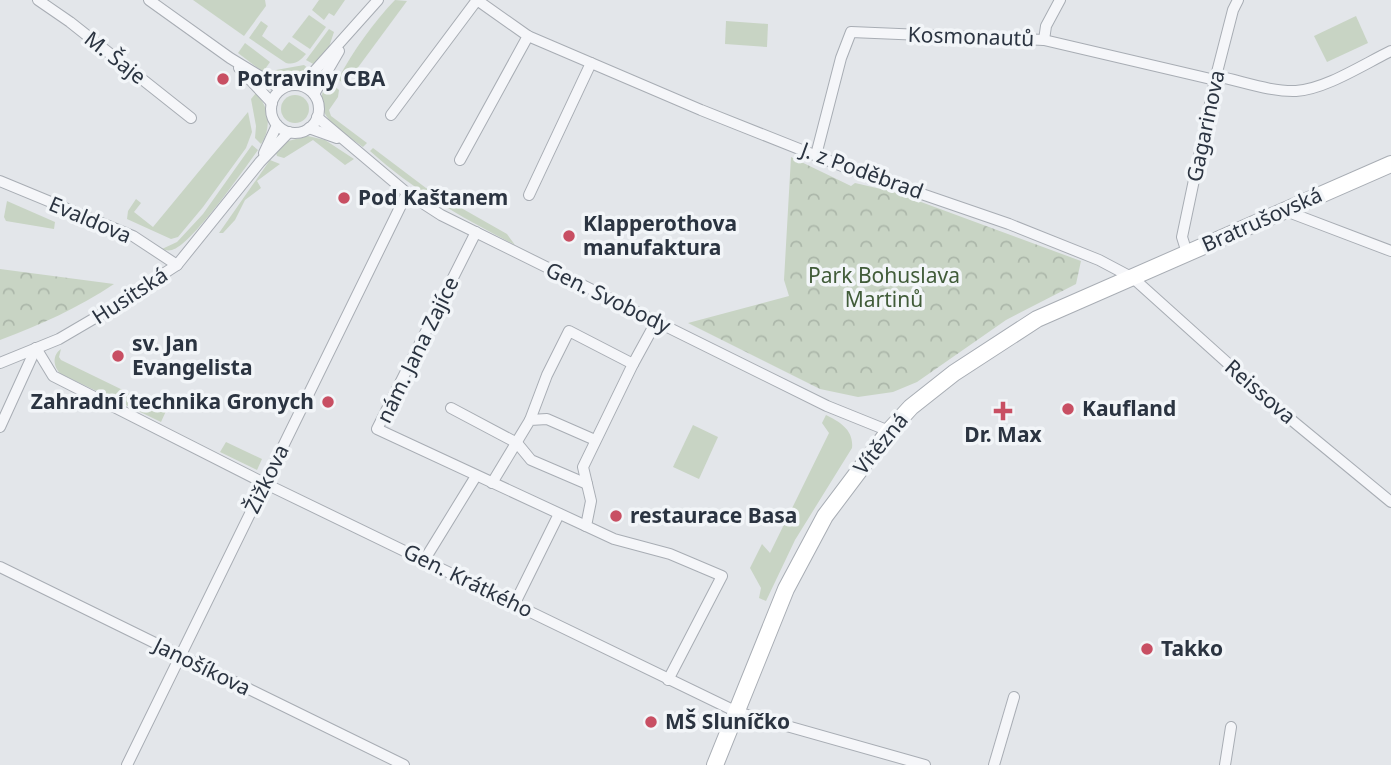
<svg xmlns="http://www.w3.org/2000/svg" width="1391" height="765" font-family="'Noto Sans',sans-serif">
<defs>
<pattern id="forest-crowns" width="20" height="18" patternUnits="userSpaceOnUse" patternTransform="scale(1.75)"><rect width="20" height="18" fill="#c8d4c4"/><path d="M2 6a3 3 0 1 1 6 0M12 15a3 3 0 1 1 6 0" fill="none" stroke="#acb7aa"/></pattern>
</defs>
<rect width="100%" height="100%" fill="#e3e6ea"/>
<g fill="#c8d4c4">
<path d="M193,0H265L266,6L244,36Z"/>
<path d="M319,0H345L334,16L329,13L324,20L312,10Z"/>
<path d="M395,0L407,1L345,85L338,79C354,50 372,24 395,0Z"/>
<path d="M309,15L326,27L310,49L292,37Z"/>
<path d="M1356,16L1368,43L1327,62L1314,36Z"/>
<path d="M261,21L268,26L262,36L282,51L289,42L306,54C300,61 295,65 286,63L249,38Z"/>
<path d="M726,21L768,24L767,47L725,44Z"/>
<path d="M329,29L334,32L328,50L315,65L306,60Z"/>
<path d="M245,43L270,62L263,72L238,53Z"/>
<path d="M304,65L310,70C301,83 282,84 269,76L276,70Z"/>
<path d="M328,81L339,90L338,97L329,110L331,116L367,143L363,147C341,130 307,114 328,81Z"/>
<path d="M256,93C269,106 272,128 261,144L255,138L256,126L251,99Z"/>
<circle cx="295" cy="109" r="14"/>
<path d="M248,112L252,132L246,148L203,207L178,237L171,239L127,219L128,211L136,199L141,203L134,212L153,227Z"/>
<path d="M308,136L325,140L354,159L345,165L313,140L284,158L277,156L276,153L288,141Z"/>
<path d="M252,145L258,150C244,169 192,245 172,250C167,251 166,250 162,249L177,242L203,214Z"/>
<path d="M373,148L426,188L507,234L515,245C463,218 414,191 370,151Z"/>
<path d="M270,160L280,164L257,181L261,188L245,200L235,220L223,233H219Z"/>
<path d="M7,201L55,222L54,229L6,221L4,217Z"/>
<path d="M61,349L59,357L61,360L166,411L161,422L61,374C53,367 52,355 61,349Z"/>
<path d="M826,415C840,422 854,430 852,448L795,540L766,601L759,598L761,588L750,568L762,544L770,553L829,433L822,423Z"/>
<path d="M693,425L718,437L699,479L673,467Z"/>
<path d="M226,442L262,459L257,470L220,452Z"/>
</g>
<g fill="url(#forest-crowns)">
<path d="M791,157L851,186L855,183L894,192L1081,261L1076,284L1006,320L917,382L893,392L858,397L820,389L688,323L789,296L784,280Z"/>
<path d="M0,269L114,284C78,308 40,325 0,340Z"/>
</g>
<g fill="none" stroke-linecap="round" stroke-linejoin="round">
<g stroke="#a8adb4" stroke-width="12">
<g id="minor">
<path d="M38,0L70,22L191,118"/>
<path d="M149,0L230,58L281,89"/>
<path d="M1044,40L1046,26L1060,0"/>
<path d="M239,68L272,103"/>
<path d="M1216,76C1242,81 1270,92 1296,91C1326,89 1364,64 1391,51"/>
<path d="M302,85L378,0"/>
<circle cx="295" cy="109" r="24"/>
<path d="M314,94L339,51"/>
<path d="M391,115L477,0L528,36L701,110L852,170L1009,224L1099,260L1133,278L1283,413L1391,502"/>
<path d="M317,117L407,193L441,215L827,406L889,431"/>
<path d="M309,128L337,138"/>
<path d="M264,153L277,125"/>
<path d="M816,155L841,58L851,32L1044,40L1215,80"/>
<path d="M460,160L528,36"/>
<path d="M0,181L133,236L177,265"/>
<path d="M529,195L591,63"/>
<path d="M1283,210L1391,251"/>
<path d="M476,232L377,429L586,526"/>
<path d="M1187,253L1182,237L1215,80L1233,10L1238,0"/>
<path d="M656,322L633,364L583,467L591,501L586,526L614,539L670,554L722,576L668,680"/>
<path d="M36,348L53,376L264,483L737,712L925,765"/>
<path d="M0,363L59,339L100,315L177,265L260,162L289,132"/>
<path d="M451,408L517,443L531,460L587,484"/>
<path d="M530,420L547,375L569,331L633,364"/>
<path d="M0,427L36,348"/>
<path d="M492,483L530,420L547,419L595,440"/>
<path d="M425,559L476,476"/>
<path d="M0,567L404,765"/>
<path d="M515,603L559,514"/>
<path d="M127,765L407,193"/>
<path d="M994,765L1014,697"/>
<path d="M1225,765L1231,727"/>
</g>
</g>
<g stroke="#a8adb4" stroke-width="18">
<path id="secondary" d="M715,765L786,589L825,516L889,431L911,407L954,373L1037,319L1391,164"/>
</g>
<use href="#minor" stroke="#f5f6f9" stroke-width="10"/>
<use href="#secondary" stroke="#fff" stroke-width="16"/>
</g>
<g fill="#c84f63" stroke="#f2f5f8" stroke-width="2.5">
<circle cx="223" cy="79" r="7"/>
<circle cx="344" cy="198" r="7"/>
<circle cx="569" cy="236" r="7"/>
<circle cx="118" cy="356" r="7"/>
<circle cx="328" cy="402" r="7"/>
<circle cx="1068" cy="409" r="7"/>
<path d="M999.5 400.5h7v7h7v7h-7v7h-7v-7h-7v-7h7z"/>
<circle cx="616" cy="516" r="7"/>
<circle cx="1147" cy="649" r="7"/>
<circle cx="651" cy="722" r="7"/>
</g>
<g text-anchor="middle" stroke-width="7" stroke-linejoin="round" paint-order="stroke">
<g font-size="21" fill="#2b3441" stroke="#f2f5f8">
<text transform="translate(971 37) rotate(2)" y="7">Kosmonautů</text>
<text transform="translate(115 58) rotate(38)" y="7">M. Šaje</text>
<text transform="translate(1206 126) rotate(-78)" y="7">Gagarinova</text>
<text transform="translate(862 171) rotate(20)" y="7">J. z Poděbrad</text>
<text transform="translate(90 220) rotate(23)" y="7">Evaldova</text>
<text transform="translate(1262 220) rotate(-24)" y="7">Bratrušovská</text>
<text transform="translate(130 296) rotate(-33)" y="7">Husitská</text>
<text transform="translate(608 298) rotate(26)" y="7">Gen. Svobody</text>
<text transform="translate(418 350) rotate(-64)" y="7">nám. Jana Zajíce</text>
<text transform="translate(1260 392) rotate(41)" y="7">Reissova</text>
<text transform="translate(881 444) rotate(-51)" y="7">Vítězná</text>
<text transform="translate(267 479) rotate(-64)" y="7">Žižkova</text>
<text transform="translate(468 581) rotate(26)" y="7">Gen. Krátkého</text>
<text transform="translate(202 667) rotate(26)" y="7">Janošíkova</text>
</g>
<g font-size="21" font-weight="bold" fill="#2b3441" stroke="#f2f5f8" text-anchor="start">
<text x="237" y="86">Potraviny CBA</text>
<text x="358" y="205">Pod Kaštanem</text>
<text x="583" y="231">Klapperothova<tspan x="583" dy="24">manufaktura</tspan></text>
<text x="132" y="351">sv. Jan<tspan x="132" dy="24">Evangelista</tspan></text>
<text x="314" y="409" text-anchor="end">Zahradní technika Gronych</text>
<text x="1082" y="416">Kaufland</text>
<text x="1003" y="442" text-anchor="middle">Dr. Max</text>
<text x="630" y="523">restaurace Basa</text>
<text x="1161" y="656">Takko</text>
<text x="665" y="729">MŠ Sluníčko</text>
</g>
<g font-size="21" fill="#415c39" stroke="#f2f5f8">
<text x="884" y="283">Park Bohuslava<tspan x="884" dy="24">Martinů</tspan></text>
</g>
</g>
</svg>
